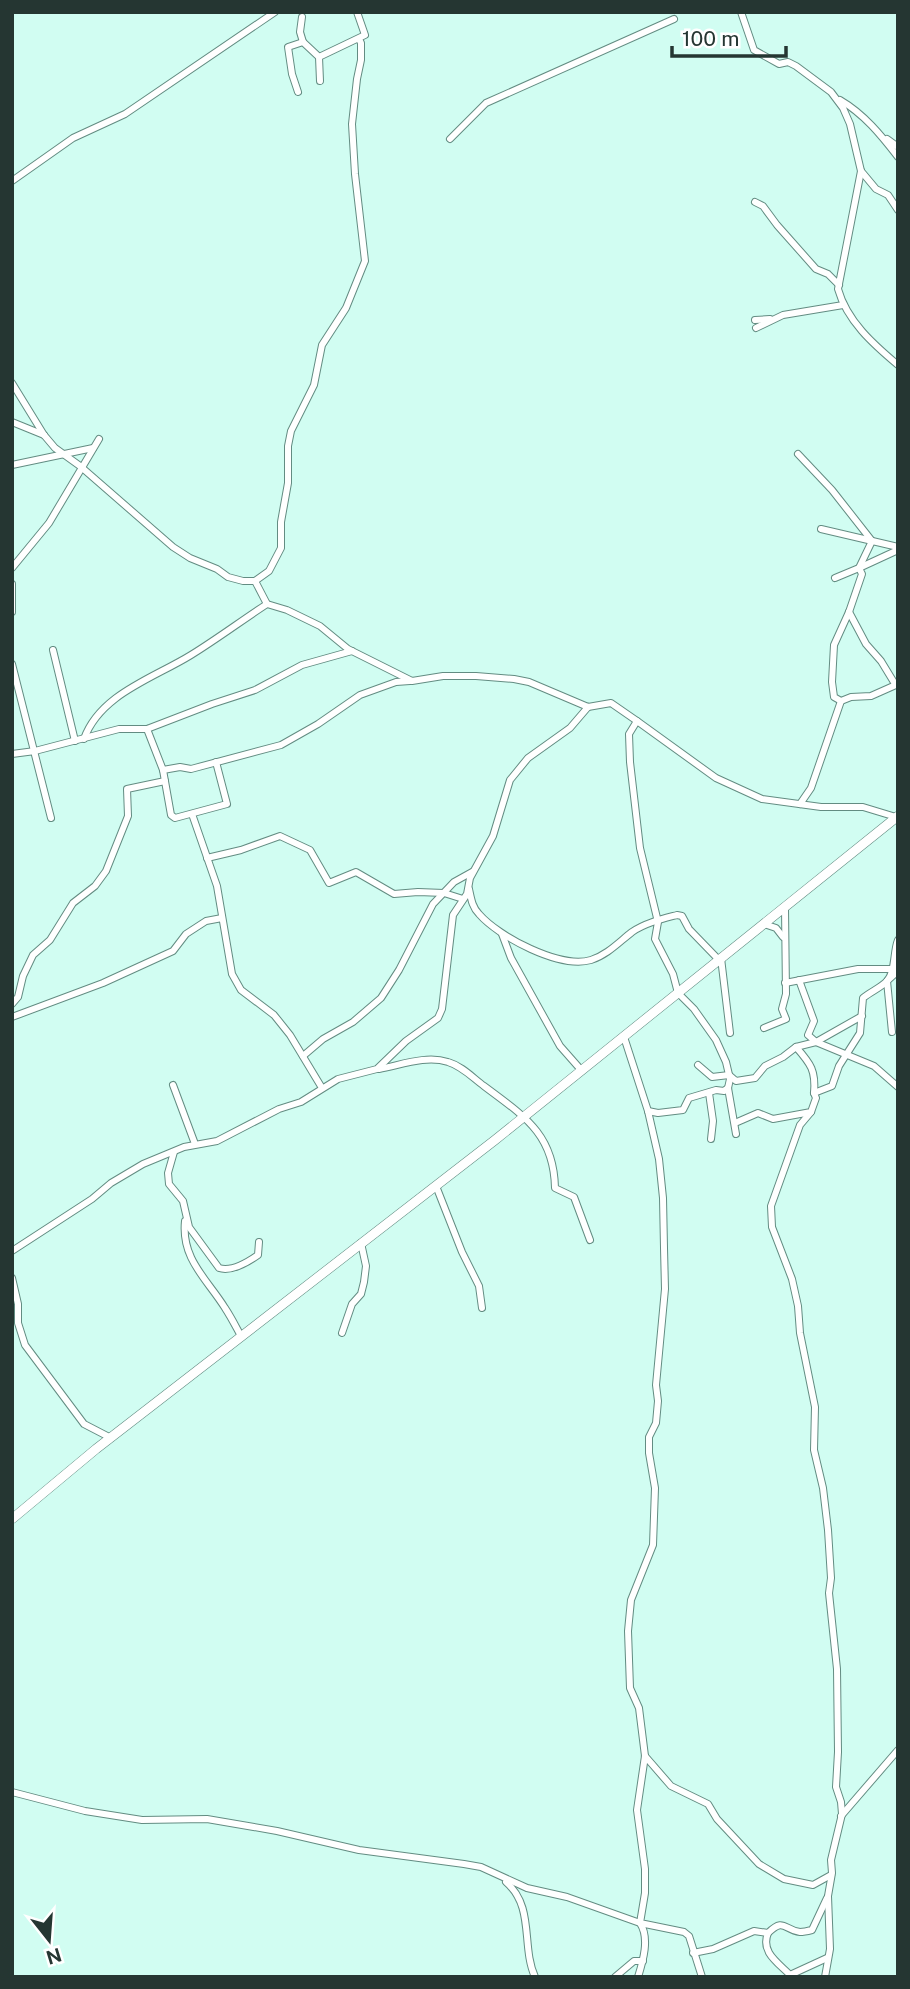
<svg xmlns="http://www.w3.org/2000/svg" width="910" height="1989" font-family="'Public Sans',sans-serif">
<rect width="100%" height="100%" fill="#d1fdf2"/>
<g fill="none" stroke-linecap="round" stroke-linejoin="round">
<g stroke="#638c82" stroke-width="8">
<g id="street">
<path d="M741,12L754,50L779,64L788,62L796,66L831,92L843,108L850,124L861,171L876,189L888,195L898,210"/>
<path d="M302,17L300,32L303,42"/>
<path d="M320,81L319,57L365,35L357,12"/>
<path d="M298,92L292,74L288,47L303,42L319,57"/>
<path d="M840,100C864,114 881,135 898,157"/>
<path d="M450,139L486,103L674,19"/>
<path d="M887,139L898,147"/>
<path d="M861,171L838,289C847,321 873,344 898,365"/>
<path d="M12,181L73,138L125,114L275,12"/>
<path d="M755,202L763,206L777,225L816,269L828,274L839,285"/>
<path d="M755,320L770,319"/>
<path d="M756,328L783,315L843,305"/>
<path d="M12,383L44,435L55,448L80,466L173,547L190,558L217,569L228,577L243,581H255L267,604L287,610L320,626L348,649L412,681L443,676H476L514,679L529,682L588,707L611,703L637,721L629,734L630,762L640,848L658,922L655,939L673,974L678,993L694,1009L716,1040L726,1062L730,1079L728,1088L736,1134"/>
<path d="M12,422L44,435"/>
<path d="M798,454L832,490L872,541L859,568L835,578"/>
<path d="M12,465L93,448"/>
<path d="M821,529L898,547"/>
<path d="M898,550L859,568L862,574L849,612L834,645L832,682L834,697L841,701L851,697L871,696L898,684"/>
<path d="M12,568L49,523L99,439"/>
<path d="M255,581L269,571L281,548V522L288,483V446L291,431L314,385L322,345L346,308L365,261L355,174L352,124L357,79L361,60V43L359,39"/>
<path d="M12,584V612"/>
<path d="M849,612L866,644L881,661L895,684"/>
<path d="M53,650L75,741"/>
<path d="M12,664L51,818"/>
<path d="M637,721L716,778L762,799L821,807H863L896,817"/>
<path d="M147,729L163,770L171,815L175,818L227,804L216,762"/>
<path d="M84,739C100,694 154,678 191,655C217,639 241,621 267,604"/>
<path d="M12,754L35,751L119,729H147L212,704L255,690L302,665L352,651"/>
<path d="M163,770L180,767L191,769L281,745L318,724L360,695L396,682L410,681"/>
<path d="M800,804L811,788L841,701"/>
<path d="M192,814L217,886L232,974L241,990L274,1015L290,1035L322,1088"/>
<path d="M207,858L241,850L280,836L310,850L329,883L356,872L394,894L418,892L444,893L463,899"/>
<path d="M469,889C471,898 472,907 479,914C499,937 560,969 591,960C607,955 619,942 632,932C645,923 662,919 677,915L682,916L689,929L719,960"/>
<path d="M764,924L776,928L783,937"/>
<path d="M502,934L511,958L560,1046L582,1071"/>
<path d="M721,958L730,1033"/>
<path d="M799,980L814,1021L808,1035L816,1042L874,1066L898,1087"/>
<path d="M785,983L858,969H893"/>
<path d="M12,1004L18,997L23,976L33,955L50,940L73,903L95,886L106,871L128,816L127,789L165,781"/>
<path d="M12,1017L103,983L173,951L186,934L206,921L222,918"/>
<path d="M764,1028L786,1019L782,1009L786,994L785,908"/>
<path d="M892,1032L887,981L898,971"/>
<path d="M624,1037L648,1111L659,1159L663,1198L664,1248L665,1289L656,1385L658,1401L656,1423L649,1437V1453L655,1488L653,1545L631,1600L628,1631L630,1688L639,1708L645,1756L637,1810L645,1869V1893L640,1923L684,1932L689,1936L702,1977"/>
<path d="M796,1047C811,1064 816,1071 814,1093"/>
<path d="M303,1056L323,1039L353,1022L381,998L399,970L433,904L454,882L472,872"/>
<path d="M698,1065L712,1077L729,1075L736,1081L755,1078L765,1066L783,1057L796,1047L816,1042L862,1016"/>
<path d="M379,1069C401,1065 426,1055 448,1062C462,1066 473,1078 484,1086C524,1116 554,1134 555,1188L574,1197L590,1240"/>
<path d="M173,1085L195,1144"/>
<path d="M709,1093L713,1121L711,1139"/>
<path d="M648,1111L658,1113L683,1110L689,1098L716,1090L724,1091L728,1088"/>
<path d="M811,1112L800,1125L771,1206L772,1227L792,1279L798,1306L800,1333L815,1407L814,1450L823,1488L828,1530L831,1578L829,1593L837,1669L838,1752L836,1787L841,1802L842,1814L831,1860L832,1873L828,1896L830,1949L825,1977"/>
<path d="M735,1123L758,1113L773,1119L811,1112L816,1098L814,1093L832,1086L839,1066L860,1033L863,998C870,992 882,987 887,981C896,971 893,952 898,940"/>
<path d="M174,1152L168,1173L169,1184L183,1201L189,1227L219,1268C231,1272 248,1262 258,1255L259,1242"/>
<path d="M436,1186L462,1252L479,1286L482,1308"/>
<path d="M185,1221C181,1259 207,1279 225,1308C231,1317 236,1327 241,1336"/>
<path d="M12,1251L92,1199L111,1183L143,1164L184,1147L217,1141L279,1109L301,1102L338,1079L377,1069L406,1041L438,1018L442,1009L453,915L467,894L470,878L493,836L510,780L528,758L570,728L588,707"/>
<path d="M12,1278L18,1304V1323L25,1345L84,1424L111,1438"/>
<path d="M342,1333L352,1304L361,1294L364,1282L366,1266L361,1243"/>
<path d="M645,1756L671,1786L708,1804L717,1819L759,1864L784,1879L813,1885L831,1875"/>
<path d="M12,1792L85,1811L142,1820L207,1819L277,1831L359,1850L464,1864L481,1867L527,1888L567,1897L640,1923C650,1938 643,1961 638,1977"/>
<path d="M841,1816L898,1750"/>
<path d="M506,1882C535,1907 521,1946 535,1977"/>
<path d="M768,1933C760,1953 779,1963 792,1977"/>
<path d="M693,1953L713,1949L754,1931L768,1933C784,1917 784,1930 800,1932C804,1932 808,1931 812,1930L827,1898"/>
<path d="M790,1975L827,1958"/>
<path d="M615,1977L634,1961H643"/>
</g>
</g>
<g stroke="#638c82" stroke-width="10">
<path id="secondary" d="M12,1519L96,1449L495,1140L898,816"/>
</g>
<use href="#street" stroke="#fff" stroke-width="6"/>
<use href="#secondary" stroke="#fff" stroke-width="9"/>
</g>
<rect width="910" height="1989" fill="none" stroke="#253632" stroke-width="28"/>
<g transform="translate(49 1940) rotate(163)" stroke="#ffffff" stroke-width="5" paint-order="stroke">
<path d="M0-5L12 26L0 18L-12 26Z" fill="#253632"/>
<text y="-10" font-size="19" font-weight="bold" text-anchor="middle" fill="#253632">N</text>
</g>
<path d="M672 46v10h114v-10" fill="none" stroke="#253632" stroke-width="3.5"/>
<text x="682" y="46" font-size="21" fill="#253632" stroke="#ffffff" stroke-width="5" paint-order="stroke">100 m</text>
</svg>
